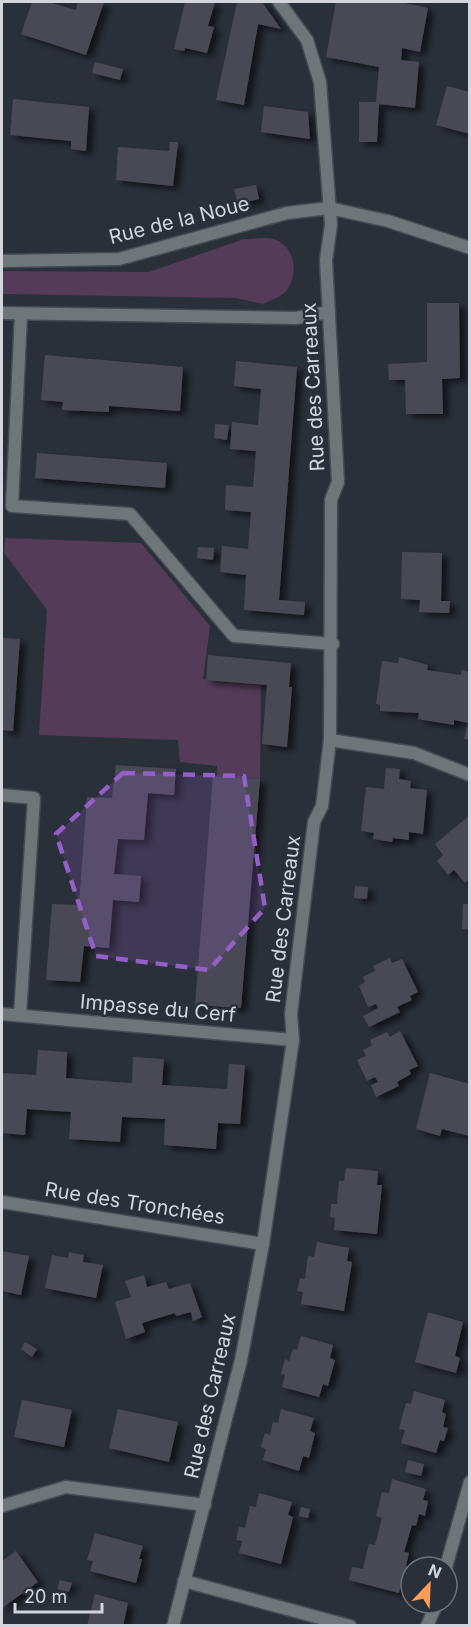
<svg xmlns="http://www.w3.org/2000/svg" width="471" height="1627" font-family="Inter,sans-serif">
<defs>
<filter id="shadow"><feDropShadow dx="6" dy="4" stdDeviation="3" flood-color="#0009"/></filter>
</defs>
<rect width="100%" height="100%" fill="#2a303a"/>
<g fill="#543b58">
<path d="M244,239C253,239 265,237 273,239C296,245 300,278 284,293C279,298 269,301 263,304L236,298L2,294V271L149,272Z"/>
<path d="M5,538L141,543L210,626L203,679L261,685L260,779L217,776V766L180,762L178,740L39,735L47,610L4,553Z"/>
</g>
<g fill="#4a4955" filter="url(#shadow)">
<path d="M32,2H48L76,10L78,2H104L86,55L21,34Z"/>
<path d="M185,2H215L208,26L214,27L207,53L185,48L184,51L174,49Z"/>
<path d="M237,2H262L281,29L258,24L244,105L216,100Z"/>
<path d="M336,2H400L428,8L420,52L402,48L401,60L419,62L415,108L379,104L377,142H359V102H376L379,67L326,57Z"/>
<path d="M95,62L123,69L120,80L92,73Z"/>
<path d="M447,86L470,92V134L436,125Z"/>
<path d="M13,99L89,107L86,151L71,149V141L10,135Z"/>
<path d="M264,106L308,112L310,139L261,132Z"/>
<path d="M170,142H178L173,186L116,180L118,147L169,151Z"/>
<path d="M256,185L259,199L238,204L234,189Z"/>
<path d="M427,303H459L460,378L442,379L443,414H406L405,380H389L388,364L427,362Z"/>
<path d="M45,355L183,367L180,411L109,406V412L62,410L63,402L41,400Z"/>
<path d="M236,361L297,367L279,600L305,602L304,615L244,610L246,575L220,572L222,546L248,549L251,512L225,510L226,485L253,487L256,451L230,449L232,422L258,425L261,389L234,386Z"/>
<path d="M215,424L229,425L227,440L214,438Z"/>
<path d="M37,453L167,463L165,488L35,478Z"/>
<path d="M198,547L214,548L213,560L197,558Z"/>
<path d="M402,552L442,553L441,601H450L449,613L419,612L420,600L401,599Z"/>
<path d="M2,638L20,639L13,731L2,730Z"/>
<path d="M208,655L291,663L289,687H292L287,747L262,744L267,685L206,680Z"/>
<path d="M399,657L428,665L427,670L461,675L462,670L470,672V740L464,739L468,723L454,720V725L418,719L419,713L380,711V705L376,704L382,661L398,663Z"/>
<path d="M116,765L176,769L174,795L148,793L144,840L118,839L114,874L141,876L139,902L113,900L109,948L84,946L80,982L46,980L52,904L79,905L87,797L112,798Z"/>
<path d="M386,768L400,769L399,779L411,781L410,788L427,790L423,834L409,832V840L393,838L392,842L373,839L374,833L361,831L366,787L384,789Z"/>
<path d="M213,776L260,779L241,1008L195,1005Z"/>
<path d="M470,815V879L465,883L454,870L448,875L437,861L443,855L435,844Z"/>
<path d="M355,886L368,887L367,899L354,898Z"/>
<path d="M463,904H470V930L462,929Z"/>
<path d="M390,958L392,963L402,959L418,992L410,996L412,1000L397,1007L400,1012L369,1027L363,1016L378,1008L376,1004L368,1007L359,986L365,982L363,977L375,971L373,966Z"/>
<path d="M400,1031L418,1066L409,1070L411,1074L397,1082L399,1086L376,1097L371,1085L378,1082L375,1077L367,1081L357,1060L366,1056L363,1050L372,1045L370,1040L387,1032L390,1037Z"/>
<path d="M38,1050L67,1052L66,1078L114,1082L132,1083L133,1057L164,1059L162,1085L227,1089L229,1064L245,1065L240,1124L218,1123L216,1149L164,1145L165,1119L122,1117L120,1142L69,1139L71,1112L27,1109L25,1135L2,1133V1073L36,1075Z"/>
<path d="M430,1073L470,1084L469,1136L442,1129L440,1136L416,1129Z"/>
<path d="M346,1168L378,1171L377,1185H382L377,1234L334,1230L335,1218L330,1217L331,1204H337L339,1181H344Z"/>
<path d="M317,1242L349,1248L347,1261L352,1262L344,1311L301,1304L303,1292L297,1291L300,1278L305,1279L308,1256L314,1257Z"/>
<path d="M2,1251L29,1256L21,1295L2,1291Z"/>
<path d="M69,1252L84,1255L83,1262L103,1265L96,1298L45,1288L52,1255L68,1258Z"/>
<path d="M144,1275L147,1287L166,1282L169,1289L190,1283L202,1317L193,1321L191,1312L176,1316L175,1313L142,1323L145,1332L126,1339L115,1302L131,1297L125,1281Z"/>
<path d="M428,1312L463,1322L455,1356L460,1358L456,1373L415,1362Z"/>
<path d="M301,1336L333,1345L330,1358L335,1360L328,1386L323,1384L319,1397L282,1387L285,1375L281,1374L285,1359L289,1361L293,1349L297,1350Z"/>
<path d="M25,1342L37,1349L32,1357L21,1349Z"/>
<path d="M414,1391L445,1400L442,1412L446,1414L443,1427L448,1428L444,1441L440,1440L436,1453L401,1443L405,1430L399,1429L406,1403L411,1404Z"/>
<path d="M22,1400L72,1410L64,1447L14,1437Z"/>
<path d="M118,1409L178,1422L169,1462L109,1448Z"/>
<path d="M281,1409L314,1418L310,1431L315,1433L309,1458L303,1456L299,1471L263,1460L266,1449L261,1447L265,1433L270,1435L273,1422L278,1423Z"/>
<path d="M408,1460L424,1464L421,1476L405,1472Z"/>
<path d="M392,1479L426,1489L423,1500L428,1501L425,1516L419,1514L416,1526L412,1525L404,1552L409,1553L406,1566L411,1567V1570L408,1581L402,1579L399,1593L349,1580L352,1567L363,1569L369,1544L375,1545L382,1518L376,1516L382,1492L389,1493Z"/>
<path d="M259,1493L292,1502L288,1515L293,1517L281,1564L239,1553L242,1541L236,1540L239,1527L245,1528L250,1506L256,1507Z"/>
<path d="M301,1507L310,1509L308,1518L299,1516Z"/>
<path d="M95,1533L143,1546L139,1559H142L136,1583L90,1571L93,1561L87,1560Z"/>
<path d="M16,1551L38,1582L2,1608V1561Z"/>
<path d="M60,1580L72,1583L69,1592L57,1589Z"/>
<path d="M95,1594L128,1603L123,1626H87Z"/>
</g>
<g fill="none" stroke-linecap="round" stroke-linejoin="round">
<g stroke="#454b54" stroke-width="15">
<path id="service" d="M21,314L12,506L130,514L234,636L333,644"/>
</g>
<g stroke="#454b54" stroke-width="15">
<g id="minor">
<path d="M2,261L119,259L287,213L329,208L388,221L470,248"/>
<path d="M2,313L296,318L329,312"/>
<path d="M330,740L414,753L470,775"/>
<path d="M2,795L34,798L20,1015"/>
<path d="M2,1014L293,1040"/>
<path d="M2,1202L263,1244"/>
<path d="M2,1506L66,1487L205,1505"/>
<path d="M446,1567L470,1482"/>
<path d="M184,1581L350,1626"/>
<path d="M173,1626L241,1360L263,1244L293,1040L291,1014L314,822L322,806L330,740L331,500L338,482L326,260L331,225L320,82L307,40L279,2"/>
<path d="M427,1626L437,1603"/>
</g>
</g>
<use href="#service" stroke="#6f7679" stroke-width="12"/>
<use href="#minor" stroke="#6f7679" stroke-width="12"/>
</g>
<path fill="#955fc8" fill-opacity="0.2" stroke="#955fc8" stroke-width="4.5" stroke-dasharray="12 8" stroke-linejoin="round" d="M123,773L244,776L265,908L209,970L96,956L56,834Z"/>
<g text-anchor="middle" stroke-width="5" stroke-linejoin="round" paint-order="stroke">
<g font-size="20" fill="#d2d6dc" stroke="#2a303a">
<text transform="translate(179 220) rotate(-14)" y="7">Rue de la Noue</text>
<text transform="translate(313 387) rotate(-93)" y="7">Rue des Carreaux</text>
<text transform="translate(283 919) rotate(-83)" y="7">Rue des Carreaux</text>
<text transform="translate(158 1008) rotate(5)" y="7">Impasse du Cerf</text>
<text transform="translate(135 1203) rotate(9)" y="7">Rue des Tronchées</text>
<text transform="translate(210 1396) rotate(-77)" y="7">Rue des Carreaux</text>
</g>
</g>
<rect width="471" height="1627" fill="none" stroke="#d2d6dc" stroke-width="6"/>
<g transform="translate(429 1585) rotate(23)"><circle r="28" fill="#2a303a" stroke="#6d727b" stroke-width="1.5"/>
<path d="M0-4.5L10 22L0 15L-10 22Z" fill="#fd9c57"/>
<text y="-9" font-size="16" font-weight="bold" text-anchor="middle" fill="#d2d6dc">N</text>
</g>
<path d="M15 1603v9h87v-9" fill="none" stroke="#d2d6dc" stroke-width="3"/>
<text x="24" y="1603" font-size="18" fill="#d2d6dc" stroke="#2a303a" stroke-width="4.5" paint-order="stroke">20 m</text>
</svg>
